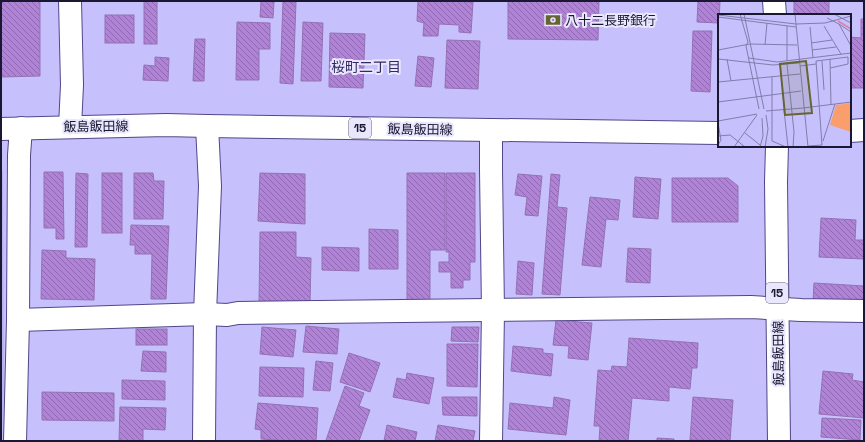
<svg xmlns="http://www.w3.org/2000/svg" width="865" height="442" font-family="'Space Grotesk','Noto Sans JP',sans-serif">
<defs>
<pattern id="building-back-hatch" width="6" height="6" patternUnits="userSpaceOnUse"><rect width="6" height="6" fill="#b082d8"/><path d="M-1 5l2 2M0 0l6 6M5-1l2 2" fill="none" stroke="#8e69b0"/></pattern>
</defs>
<rect width="100%" height="100%" fill="#c6c1fd"/>
<path fill="#b6b2f1" d="M1,170L3,171L4,388L2,441Z"/>
<g fill="url(#building-back-hatch)" stroke="#9471b3">
<path d="M1,1H40V76L1,77Z"/>
<rect x="144" y="1" width="13" height="43"/>
<path d="M261,1L274,2L273,18L260,17Z"/>
<path d="M283,1H291V2H296L293,84L280,83Z"/>
<path d="M418,1H454L473,2L471,33L459,32V25L439,24L438,36H423L424,23L417,21Z"/>
<path d="M508,1H599L598,40L508,39Z"/>
<path d="M698,1H720L719,23L697,22Z"/>
<rect x="794" y="1" width="35" height="14"/>
<rect x="105" y="15" width="29" height="28"/>
<path d="M861,19H864V88H850V37L861,38Z"/>
<path d="M237,22L270,23V49H259V80H236Z"/>
<path d="M303,22L323,23L321,81H301Z"/>
<path d="M693,31H712L710,92L691,91Z"/>
<path d="M330,33L365,34L363,88L329,87Z"/>
<path d="M195,39H205L204,81H193Z"/>
<path d="M447,40L480,41L478,89L445,88Z"/>
<path d="M418,56L434,58L431,87L415,86Z"/>
<path d="M155,57L169,58L168,81L143,80L144,65L155,66Z"/>
<path d="M44,172H63L64,239H56V228H44Z"/>
<path d="M76,173L88,174L87,247H75Z"/>
<rect x="102" y="173" width="20" height="60"/>
<path d="M134,173H153L154,181H164L163,219H134Z"/>
<path d="M260,173L305,174V224L258,221Z"/>
<path d="M407,173H445V250H430V304H407Z"/>
<path d="M446,173H475V262H470V280H463V288H451V272H439V262H449V252H446Z"/>
<path d="M518,174L542,176L538,216L525,215L527,197L515,195Z"/>
<path d="M551,174L560,175L557,207L567,208L560,295L542,294Z"/>
<path d="M635,177L661,179L658,219L633,217Z"/>
<path d="M672,178H728L738,186V222H672Z"/>
<path d="M590,197L620,200L618,220L606,219L601,267L582,265Z"/>
<path d="M821,218L856,220L855,240H864V259L819,257Z"/>
<path d="M131,225L169,226L166,299H151L152,254H135V245H130Z"/>
<path d="M369,229L398,230V269H369Z"/>
<path d="M260,232H296V257L311,258L310,304L259,303Z"/>
<path d="M322,247L359,248V271L322,270Z"/>
<path d="M628,248L651,249L650,283L626,282Z"/>
<path d="M42,250L66,251V258L95,259L94,300L41,299Z"/>
<path d="M518,261L534,263L532,295L516,294Z"/>
<path d="M814,283L864,286V305L813,302Z"/>
<path d="M556,320L592,323L588,360L568,358L569,346L553,345Z"/>
<path d="M306,326L339,329L337,354L303,352Z"/>
<path d="M262,327L296,330L293,357L260,354Z"/>
<path d="M452,327H479L478,342L451,341Z"/>
<rect x="136" y="329" width="31" height="16"/>
<path d="M629,338L698,343L697,368H692L690,389L669,387V401L632,398L628,441H599L600,426H594L598,370L611,371L612,366L627,367Z"/>
<path d="M447,344H478L477,387L447,386Z"/>
<path d="M513,346L543,349V353L553,354L551,376L511,371Z"/>
<path d="M143,351L166,352V372L141,371Z"/>
<path d="M349,353L380,363L370,392L340,382Z"/>
<path d="M316,361L333,363L330,391L313,390Z"/>
<path d="M260,367L304,368L303,397L259,396Z"/>
<path d="M823,371L853,374L852,380L864,382V418L819,414Z"/>
<path d="M407,373L434,378L429,404L393,397L397,378L406,380Z"/>
<path d="M122,380L165,381V400L122,399Z"/>
<path d="M345,386L364,393L359,406L370,410L359,441H327L326,440Z"/>
<path d="M42,392L114,393V421L42,420Z"/>
<path d="M442,397H477V416L443,415Z"/>
<path d="M554,397L570,400L566,435L508,429L510,403L553,408Z"/>
<path d="M693,397L733,400L730,441L690,440Z"/>
<path d="M258,403L318,408L316,441H289L261,439V430L255,429Z"/>
<path d="M120,407L166,408L165,430L143,429V441H119Z"/>
<path d="M822,418L861,420L860,440L821,437Z"/>
<path d="M387,425L417,432L415,441H384Z"/>
<path d="M438,425L475,431L473,441H435Z"/>
<path d="M657,438L674,439V441H657Z"/>
</g>
<g fill="none" stroke-linecap="round" stroke-linejoin="round">
<g stroke="#514788" stroke-width="24">
<g id="minor">
<path d="M70,1L72,85L70,127"/>
<path d="M774,1L775,15"/>
<path d="M18,320L205,314L227,315L238,313L751,307L801,310L864,311"/>
<path d="M15,441L18,320L19,155L21,128"/>
<path d="M204,441L205,314L210,186L207,126"/>
<path d="M491,441L493,311L491,170V130"/>
</g>
</g>
<g stroke="#514788" stroke-width="24">
<g id="major">
<path d="M1,129L166,125L207,126L719,133"/>
<path d="M850,131L864,130"/>
<path d="M777,146L776,182L779,441"/>
</g>
</g>
<use href="#minor" stroke="#fff" stroke-width="22"/>
<use href="#major" stroke="#fff" stroke-width="22"/>
</g>
<defs>
<g id="bank-bare" transform="scale(1.2)"><path d="M-6-4H6V4H-6ZM0-2.3a2.3 2.3 0 1 0 0 4.6a2.3 2.3 0 1 0 0-4.6Z" fill="#656531" stroke="#e8e7fe" stroke-width="2.5" paint-order="stroke"/></g>
</defs>
<g fill-rule="evenodd">
<use href="#bank-bare" x="553" y="20"/>
</g>
<g text-anchor="middle" stroke-width="4" stroke-linejoin="round" paint-order="stroke">
<g fill="#e8e7fe" stroke="#58556f" stroke-width="1">
<rect x="349" y="118" width="22" height="20" rx="3"/>
<rect x="766" y="283" width="22" height="20" rx="3"/>
</g>
<g font-size="12" font-weight="bold" fill="#1a1732">
<text x="360" y="132">15</text>
<text x="777" y="297">15</text>
</g>
<g font-size="13" fill="#1a1732" stroke="#e8e7fe" text-anchor="start">
<text x="565" y="25">八十二長野銀行</text>
</g>
<g font-size="13" fill="#1a1732" stroke="#e8e7fe">
<text transform="translate(96 126) rotate(-1)" y="5">飯島飯田線</text>
<text transform="translate(420 129) rotate(1)" y="5">飯島飯田線</text>
<text transform="translate(778 353) rotate(-91)" y="5">飯島飯田線</text>
</g>
<g font-size="14" fill="#342866" stroke="#e8e7fe">
<text x="366" y="72">桜町二丁目</text>
</g>
</g>
<g transform="translate(718 14)">
<rect width="133" height="133" fill="#c6c1fd"/>
<path d="M133,89V118L112,111L118,91Z" fill="#fa9e6d"/>
<path fill="none" stroke="#df80b2" stroke-width="2" d="M120,7L133,15"/>
<path fill="none" stroke="#817dac" stroke-width="1" d="M22,0L30,28L28,32L41,95M26,0L46,95M77,0L90,133M116,0L133,9M0,1L78,10M0,3L78,13M109,4L121,10L133,32M78,10L107,9L133,2M121,10L133,18M69,12V47M106,12L123,40M92,13L95,44M93,29L114,26M47,31L49,9M0,36L32,30L79,31M94,36L118,33M31,44L59,48L133,39M0,45L55,51L81,49M9,45L13,67M112,45L113,91M104,47L106,76M69,50L76,118L75,133M82,52L98,50M0,68L82,60M0,88L83,77M85,94L133,88M66,96L70,133M48,97L85,94M0,107L39,100M0,109L3,126L0,131M27,119L42,131M0,122L12,121L27,133M54,127V63M54,127L68,133M105,127L117,90M90,132L104,131L98,47L130,43V50L112,54M16,133L39,101M42,133L45,122L44,104M47,133L50,115L48,101"/>
<path fill="#656531" fill-opacity="0.15" stroke="#656531" stroke-width="2" d="M88,47L94,99L67,101L62,50Z"/>
<rect width="133" height="133" fill="none" stroke="#1a1732" stroke-width="2"/>
</g>
<rect width="865" height="442" fill="none" stroke="#1a1732" stroke-width="4"/>
</svg>
